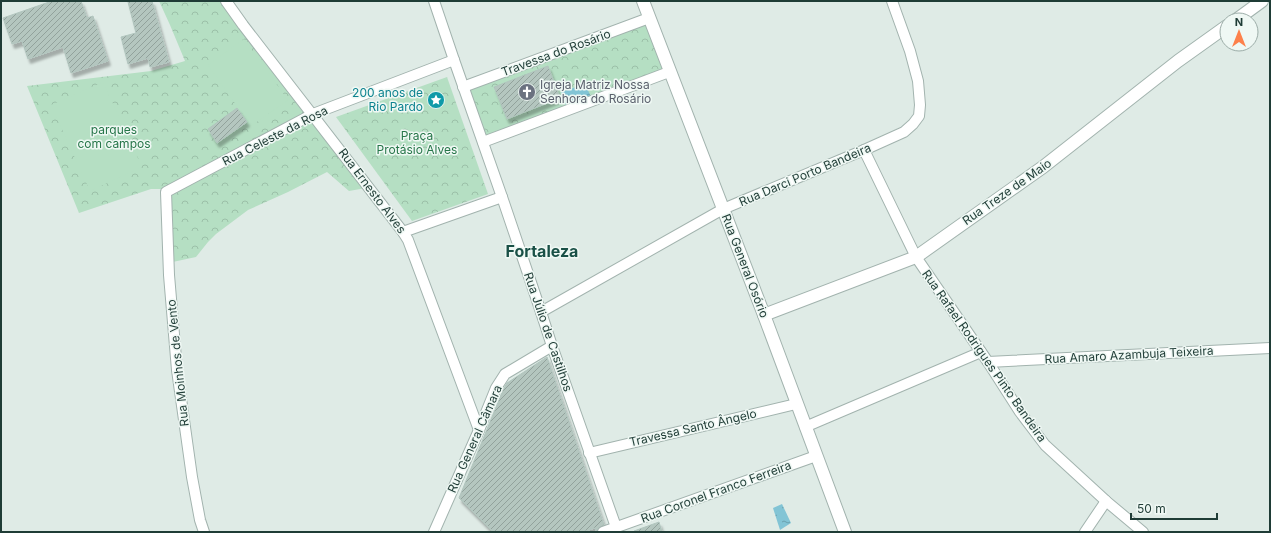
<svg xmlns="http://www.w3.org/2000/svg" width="1271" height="533" font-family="Inter,sans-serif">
<defs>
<pattern id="park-crowns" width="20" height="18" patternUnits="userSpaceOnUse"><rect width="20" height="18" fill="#b5dfc3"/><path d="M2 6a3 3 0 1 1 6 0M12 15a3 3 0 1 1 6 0" fill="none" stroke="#9bc0a8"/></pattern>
<pattern id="water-ripples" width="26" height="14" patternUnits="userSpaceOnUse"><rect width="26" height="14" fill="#82c4d5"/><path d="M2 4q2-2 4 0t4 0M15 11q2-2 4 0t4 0" fill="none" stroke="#6aa0ae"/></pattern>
<pattern id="building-hatch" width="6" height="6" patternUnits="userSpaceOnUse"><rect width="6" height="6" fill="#b4c6bf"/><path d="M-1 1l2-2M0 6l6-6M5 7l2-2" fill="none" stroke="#92a29c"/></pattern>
<filter id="shadow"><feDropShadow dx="2.5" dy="4.5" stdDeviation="1" flood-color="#0004"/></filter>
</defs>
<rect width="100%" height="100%" fill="#dfebe6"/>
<g fill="url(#park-crowns)">
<path d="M159,1H223L309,114L165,189H151L79,213L27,86L151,71L185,61L170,25Z"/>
<path d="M648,20L668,71L484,140L464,88Z"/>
<path d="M447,77L488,194L412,221L336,117Z"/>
<path d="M312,115L366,188L349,191L327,172L288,192L248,210L216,234L208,242L196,257L168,263L167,193Z"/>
</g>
<g fill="#b5dfc3">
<path d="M244,39L288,100L251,126L208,65Z"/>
<path d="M103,82L142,167L90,191L51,105Z"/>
</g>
<g fill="url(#water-ripples)">
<path d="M585,84L592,99L567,108L561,92Z"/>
<path d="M782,504L791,523L780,530L773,508Z"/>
</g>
<g fill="url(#building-hatch)" stroke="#b1c5be" filter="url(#shadow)">
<path d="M52,1H81L87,18L93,16L108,61L71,73L63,47L28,59L22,41L12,44L3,18Z"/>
<path d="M133,1H152L169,62L150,67L148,58L128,64L121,37L136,33L128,2Z"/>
<path d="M548,66L560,98L507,119L494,87Z"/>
<path d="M237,108L247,122L217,143L208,129Z"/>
<path d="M547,357L604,525L598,528L597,532L595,528L582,532H493L459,498L503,390L507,383Z"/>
<path d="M659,522L662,532H635L634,531Z"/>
</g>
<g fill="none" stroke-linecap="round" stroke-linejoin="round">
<g stroke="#a2b3ae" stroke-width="12">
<g id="minor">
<path d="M226,1L243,25L403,232L408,240L479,430"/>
<path d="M434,1L454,60L502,197L541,312L552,346L616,527"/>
<path d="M463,87L649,18"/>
<path d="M483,142L669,72"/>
<path d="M864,150L916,257L988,362L1020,412L1045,445L1106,501L1143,532"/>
<path d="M403,232L502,197"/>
<path d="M541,312L723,209L864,150L904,132L913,124L919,116L920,105L918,81L910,51L892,1"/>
<path d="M988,362L1270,348"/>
<path d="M805,427L981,352"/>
<path d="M589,453L796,404"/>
<path d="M204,532L200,520L192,477L177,370L169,275L166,192L313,114L454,60"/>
<path d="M434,532L479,430L496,388L505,374L552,346"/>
<path d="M603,532L816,456"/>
<path d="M1085,532L1106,501"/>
</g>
</g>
<g stroke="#a2b3ae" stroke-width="14">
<g id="tertiary">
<path d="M643,1L764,315L845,532"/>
<path d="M1236,20L1262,1"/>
<path d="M764,315L916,257L1043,167L1178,61L1227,26"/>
</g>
</g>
<use href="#minor" stroke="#fff" stroke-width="10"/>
<use href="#tertiary" stroke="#fff" stroke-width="12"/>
</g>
<defs>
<g id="church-disc" transform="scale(0.9)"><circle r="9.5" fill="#6b7280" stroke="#eff8f4"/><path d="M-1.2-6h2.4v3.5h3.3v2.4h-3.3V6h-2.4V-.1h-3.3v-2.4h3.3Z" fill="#fff"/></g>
<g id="sight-disc" transform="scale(0.9)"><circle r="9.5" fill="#0f9aa8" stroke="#eff8f4"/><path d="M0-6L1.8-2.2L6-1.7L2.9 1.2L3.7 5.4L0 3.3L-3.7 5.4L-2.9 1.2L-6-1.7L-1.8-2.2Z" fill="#fff"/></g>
</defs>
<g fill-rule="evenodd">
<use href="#church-disc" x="527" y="92"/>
<use href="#sight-disc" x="436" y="100"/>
</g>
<g text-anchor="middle" stroke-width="3" stroke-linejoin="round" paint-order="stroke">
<g font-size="12" fill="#1f3c36" stroke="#eff8f4">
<text transform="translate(556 53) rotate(-20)" y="4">Travessa do Rosário</text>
<text transform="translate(275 136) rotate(-27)" y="4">Rua Celeste da Rosa</text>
<text transform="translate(805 175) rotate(-23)" y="4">Rua Darci Porto Bandeira</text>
<text transform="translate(372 191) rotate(53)" y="4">Rua Ernesto Alves</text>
<text transform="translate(1007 192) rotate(-35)" y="4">Rua Treze de Maio</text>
<text transform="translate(745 266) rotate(69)" y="4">Rua General Osório</text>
<text transform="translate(548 332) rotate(71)" y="4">Rua Júlio de Castilhos</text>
<text transform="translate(1129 355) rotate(-3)" y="4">Rua Amaro Azambuja Teixeira</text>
<text transform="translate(984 356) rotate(55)" y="4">Rua Rafael Rodrigues Pinto Bandeira</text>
<text transform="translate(178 363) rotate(-96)" y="4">Rua Moinhos de Vento</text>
<text transform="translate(693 428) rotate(-13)" y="4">Travessa Santo Ângelo</text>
<text transform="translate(475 439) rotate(-66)" y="4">Rua General Câmara</text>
<text transform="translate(716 492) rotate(-20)" y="4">Rua Coronel Franco Ferreira</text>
</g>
<g font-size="12" fill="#5b616d" stroke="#eff8f4" text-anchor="start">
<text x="540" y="89">Igreja Matriz Nossa<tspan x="540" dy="14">Senhora do Rosário</tspan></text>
</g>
<g font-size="12" fill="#0d838f" stroke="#eff8f4" text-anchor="end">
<text x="423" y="97">200 anos de<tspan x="423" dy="14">Rio Pardo</tspan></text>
</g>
<g font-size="12" fill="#267649" stroke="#eff8f4">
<text x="114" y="134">parques<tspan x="114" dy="14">com campos</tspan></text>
<text x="417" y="140">Praça<tspan x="417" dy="14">Protásio Alves</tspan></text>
</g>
<g font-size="16" font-weight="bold" fill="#195046" stroke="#eff8f4">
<text x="542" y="257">Fortaleza</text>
</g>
</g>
<rect width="1271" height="533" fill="none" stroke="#1f3c36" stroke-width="4"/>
<g transform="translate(1239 32)"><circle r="19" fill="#eff8f4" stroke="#9cada8"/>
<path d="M0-3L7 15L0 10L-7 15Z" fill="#fd814b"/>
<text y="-6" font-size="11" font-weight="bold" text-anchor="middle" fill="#1f3c36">N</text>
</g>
<path d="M1131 513v6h86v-6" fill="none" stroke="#1f3c36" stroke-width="2"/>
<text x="1137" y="513" font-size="12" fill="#1f3c36" stroke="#eff8f4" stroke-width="3" paint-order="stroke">50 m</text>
</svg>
